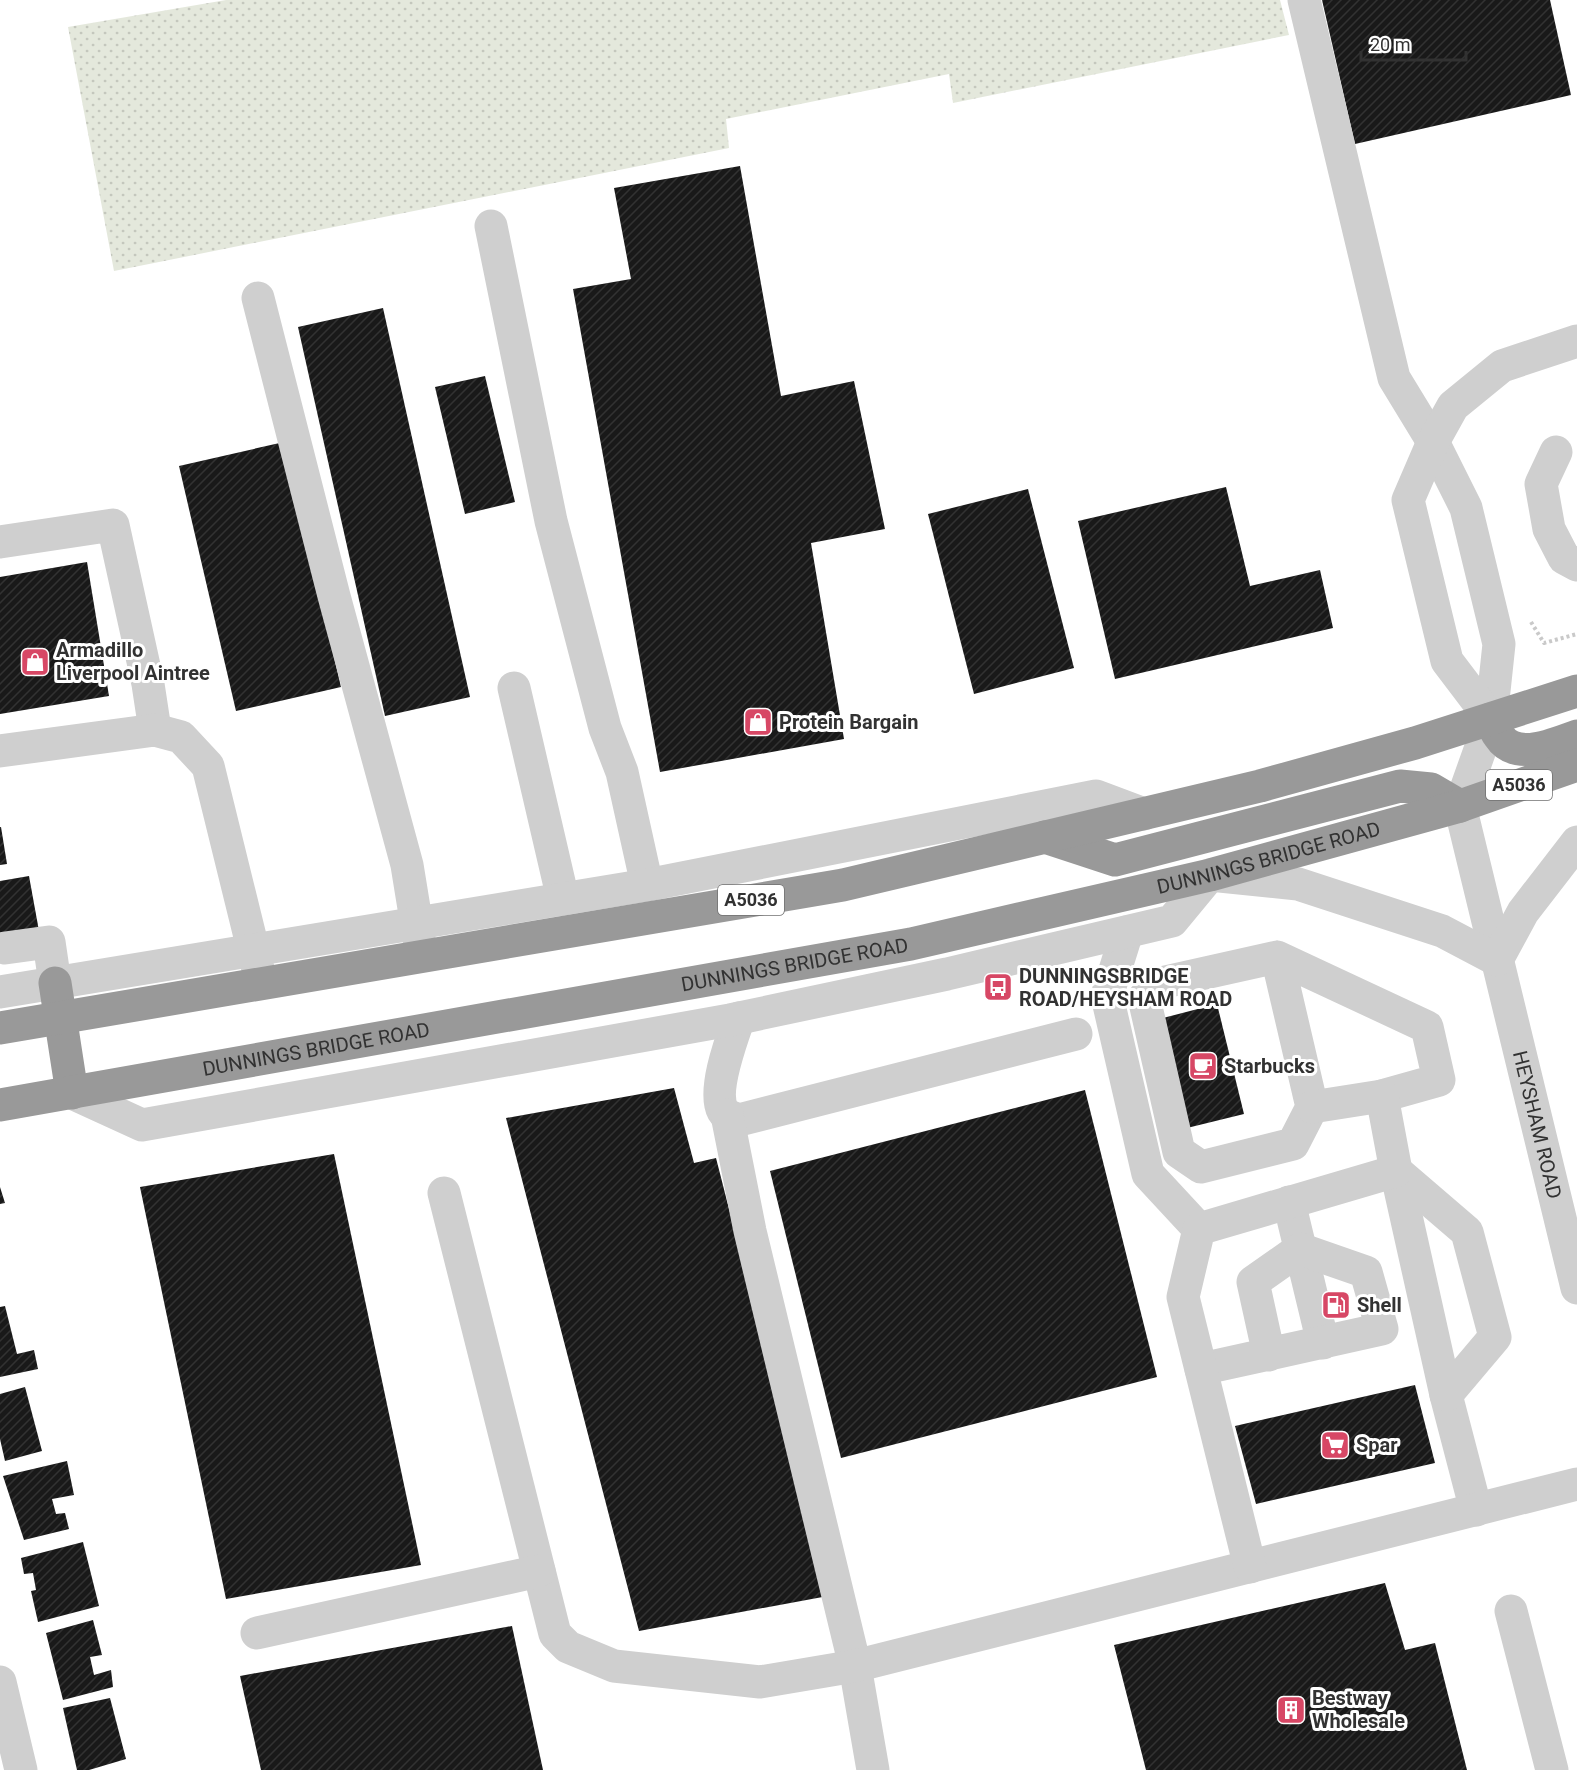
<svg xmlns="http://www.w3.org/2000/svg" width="1577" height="1770" font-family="Roboto,sans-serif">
<defs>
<pattern id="grass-dots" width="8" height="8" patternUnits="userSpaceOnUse" patternTransform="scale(1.5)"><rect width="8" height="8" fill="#e4e8dc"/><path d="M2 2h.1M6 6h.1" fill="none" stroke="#c4c7bd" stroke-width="1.8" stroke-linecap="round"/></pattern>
<pattern id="building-hatch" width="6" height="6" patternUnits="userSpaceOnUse" patternTransform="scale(1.5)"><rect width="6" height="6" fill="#191919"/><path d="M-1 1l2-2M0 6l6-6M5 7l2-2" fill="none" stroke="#323232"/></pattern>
</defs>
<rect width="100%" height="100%" fill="#fff"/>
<path fill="url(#grass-dots)" d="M226,0H1280L1289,35L953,103L949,74L726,119L729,148L114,271L68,27Z"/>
<g fill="url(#building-hatch)">
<path d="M1322,0H1550L1571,95L1355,144Z"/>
<path d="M740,166L781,396L854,381L885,529L811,543L844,739L660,772L573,289L631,279L614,188Z"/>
<path d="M383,308L470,697L385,716L298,327Z"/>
<path d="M485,376L515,502L465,514L435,387Z"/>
<path d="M284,442L341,687L236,711L179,466Z"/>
<path d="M1226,487L1250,586L1320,570L1333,628L1115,679L1078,521Z"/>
<path d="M1028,489L1074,668L974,694L928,514Z"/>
<path d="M87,562L109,696L0,714V577Z"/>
<path d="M0,827H1L7,864L0,865Z"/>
<path d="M29,876L39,931L0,949V881Z"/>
<path d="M1217,1004L1244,1114L1187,1128L1163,1018Z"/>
<path d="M674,1088L694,1163L716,1158L828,1596L639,1631L506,1118Z"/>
<path d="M1085,1090L1157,1377L841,1458L770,1171Z"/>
<path d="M334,1154L421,1565L226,1599L140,1187Z"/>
<path d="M0,1187L5,1203L0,1204Z"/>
<path d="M5,1306L17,1354L34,1350L38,1369L0,1377V1307Z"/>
<path d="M1415,1385L1435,1463L1256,1504L1235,1426Z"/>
<path d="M25,1387L42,1451L5,1461L0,1439V1394Z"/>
<path d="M67,1461L74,1495L52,1499L56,1514L65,1513L69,1529L24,1540L3,1476Z"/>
<path d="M83,1542L99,1606L38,1622L31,1591L36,1590L33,1573L24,1574L21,1558Z"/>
<path d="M1385,1583L1405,1650L1435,1643L1467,1770H1146L1114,1645Z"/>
<path d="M93,1620L102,1655L90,1657L94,1675L111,1670L113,1687L63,1700L46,1633Z"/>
<path d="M512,1626L543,1770H261L240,1676Z"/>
<path d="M110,1698L126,1759L89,1770H77L63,1708Z"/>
</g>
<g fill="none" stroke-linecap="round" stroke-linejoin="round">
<path stroke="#c9c9c9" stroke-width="4" stroke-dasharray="3 3" stroke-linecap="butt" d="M1531,622L1544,643L1577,634"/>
<g stroke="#cfcfcf" stroke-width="33">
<path id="s1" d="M1304,0L1394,378L1433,442L1466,508L1499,644L1491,719L1460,806L1577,1288"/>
<path d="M491,226L551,521L605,728L622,772L647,885"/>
<path d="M258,298L334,596L407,865L420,945"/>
<path d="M1556,452L1541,484L1549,529L1564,558L1577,565"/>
<path d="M0,542L113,525L148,684L155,730"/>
<path d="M514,688L563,899"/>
<path d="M1491,719L1447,661L1408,500L1433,442L1453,406L1502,366L1577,341"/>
<path d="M0,751L155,730L181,737L208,766L258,969"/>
<path d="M1127,932L1107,996L1148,1174L1199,1229"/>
<path d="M5,948L49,942L55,983"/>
<path d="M1277,957L1312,1107L1293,1144L1201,1167L1179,1152L1144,998L1156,984L1277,957L1427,1027L1439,1080L1382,1096"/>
<path d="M0,992L647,885L1096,796L1144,814"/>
<path d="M739,1018C732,1038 712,1091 723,1111C726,1116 734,1118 739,1120L1076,1034"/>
<path d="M72,1093L142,1125L730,1020L947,974L1172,921L1210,875L1298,884L1442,931L1497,960L1523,912L1577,842"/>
<path d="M727,1115L750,1231L855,1666L873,1770"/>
<path d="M1396,1171L1446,1395L1476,1510"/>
<path d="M1396,1171L1467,1232L1495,1337L1446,1395"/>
<path d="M444,1193L555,1634L568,1647L614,1666L760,1682L855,1666L1577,1484"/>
<path d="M1289,1202L1323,1343"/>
<path d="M1201,1369L1382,1329L1366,1272L1300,1249L1253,1282L1269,1355"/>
<path d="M1250,1567L1183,1297L1199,1229L1396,1171L1382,1096L1312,1107"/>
<path d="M1511,1611L1552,1770"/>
<path d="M257,1633L539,1571"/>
<path d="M0,1682L21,1770"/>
</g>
<g stroke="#999" stroke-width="33">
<path d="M1491,719C1493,725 1495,731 1499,736C1516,762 1554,744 1577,736"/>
<path d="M1045,837L1115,860L1400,786L1431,789L1460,806"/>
<path d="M55,983L72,1093"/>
<path d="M0,1028L843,885L1260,786L1415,743L1577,691"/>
<path id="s2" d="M0,1105L911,944L1210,875L1460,806L1577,765"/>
</g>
</g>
<defs>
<g id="shop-square" transform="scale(1.5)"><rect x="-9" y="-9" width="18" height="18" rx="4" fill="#d74765" stroke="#fff"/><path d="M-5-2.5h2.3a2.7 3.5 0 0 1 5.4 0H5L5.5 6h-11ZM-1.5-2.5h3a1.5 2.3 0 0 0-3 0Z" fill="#fff"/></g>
<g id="bus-square" transform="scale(1.5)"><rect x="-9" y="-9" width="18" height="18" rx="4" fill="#d74765" stroke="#fff"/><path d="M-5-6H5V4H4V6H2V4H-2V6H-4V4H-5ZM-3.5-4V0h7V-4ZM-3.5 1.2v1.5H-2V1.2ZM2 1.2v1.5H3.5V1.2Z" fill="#fff"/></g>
<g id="cafe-square" transform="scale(1.5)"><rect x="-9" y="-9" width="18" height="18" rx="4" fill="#d74765" stroke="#fff"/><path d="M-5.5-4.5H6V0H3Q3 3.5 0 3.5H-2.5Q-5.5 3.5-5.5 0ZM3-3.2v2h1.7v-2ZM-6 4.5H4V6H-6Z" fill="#fff"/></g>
<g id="fuel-square" transform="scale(1.5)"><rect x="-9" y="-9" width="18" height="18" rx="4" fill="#d74765" stroke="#fff"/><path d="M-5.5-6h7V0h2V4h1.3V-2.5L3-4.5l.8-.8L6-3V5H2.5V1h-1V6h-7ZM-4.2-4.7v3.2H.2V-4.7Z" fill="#fff"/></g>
<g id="supermarket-square" transform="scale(1.5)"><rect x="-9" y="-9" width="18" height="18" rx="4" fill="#d74765" stroke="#fff"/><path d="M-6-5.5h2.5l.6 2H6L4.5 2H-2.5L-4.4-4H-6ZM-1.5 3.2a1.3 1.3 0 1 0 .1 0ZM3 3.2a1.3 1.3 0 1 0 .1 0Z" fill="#fff"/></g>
<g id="building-square" transform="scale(1.5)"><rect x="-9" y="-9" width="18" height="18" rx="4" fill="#d74765" stroke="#fff"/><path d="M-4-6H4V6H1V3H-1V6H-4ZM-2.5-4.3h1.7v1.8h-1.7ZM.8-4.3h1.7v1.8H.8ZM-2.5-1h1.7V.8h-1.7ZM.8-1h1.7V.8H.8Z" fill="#fff"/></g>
</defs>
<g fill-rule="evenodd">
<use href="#shop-square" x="35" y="662"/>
<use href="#shop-square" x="758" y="722"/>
<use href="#bus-square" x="998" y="987"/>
<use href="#cafe-square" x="1203" y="1066"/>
<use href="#fuel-square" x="1336" y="1305"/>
<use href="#supermarket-square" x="1335" y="1445"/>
<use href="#building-square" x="1291" y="1710"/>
</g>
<g text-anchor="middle" stroke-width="6" stroke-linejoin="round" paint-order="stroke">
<g fill="#fff" stroke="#707070" stroke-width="1.5">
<rect x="1486" y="770" width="66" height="30" rx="4.5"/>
<rect x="718" y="885" width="66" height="30" rx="4.5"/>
</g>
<g font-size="18" font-weight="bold" fill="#323232">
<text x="1519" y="791">A5036</text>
<text x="751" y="906">A5036</text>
</g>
<g font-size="20" font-weight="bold" fill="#323232" stroke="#fff" text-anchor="start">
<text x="56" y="657">Armadillo<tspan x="56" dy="23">Liverpool Aintree</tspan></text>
<text x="779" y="729">Protein Bargain</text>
<text x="1019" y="983">DUNNINGSBRIDGE<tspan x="1019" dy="23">ROAD/HEYSHAM ROAD</tspan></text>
<text x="1224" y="1073">Starbucks</text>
<text x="1357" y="1312">Shell</text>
<text x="1356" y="1452">Spar</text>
<text x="1312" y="1705">Bestway<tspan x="1312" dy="23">Wholesale</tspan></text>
</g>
<g font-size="20" fill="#323232" stroke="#fff">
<text dy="7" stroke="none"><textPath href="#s2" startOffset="1293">DUNNINGS BRIDGE ROAD</textPath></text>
<text dy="7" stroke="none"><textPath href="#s2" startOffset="807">DUNNINGS BRIDGE ROAD</textPath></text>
<text dy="7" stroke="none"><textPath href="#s2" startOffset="321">DUNNINGS BRIDGE ROAD</textPath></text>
<text dy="7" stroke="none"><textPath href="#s1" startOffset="1173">HEYSHAM ROAD</textPath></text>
</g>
</g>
<path d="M1361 51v9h105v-9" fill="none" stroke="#323232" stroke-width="3"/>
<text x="1370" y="51" font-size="18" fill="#323232" stroke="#ffffff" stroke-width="4.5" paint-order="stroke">20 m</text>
</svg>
